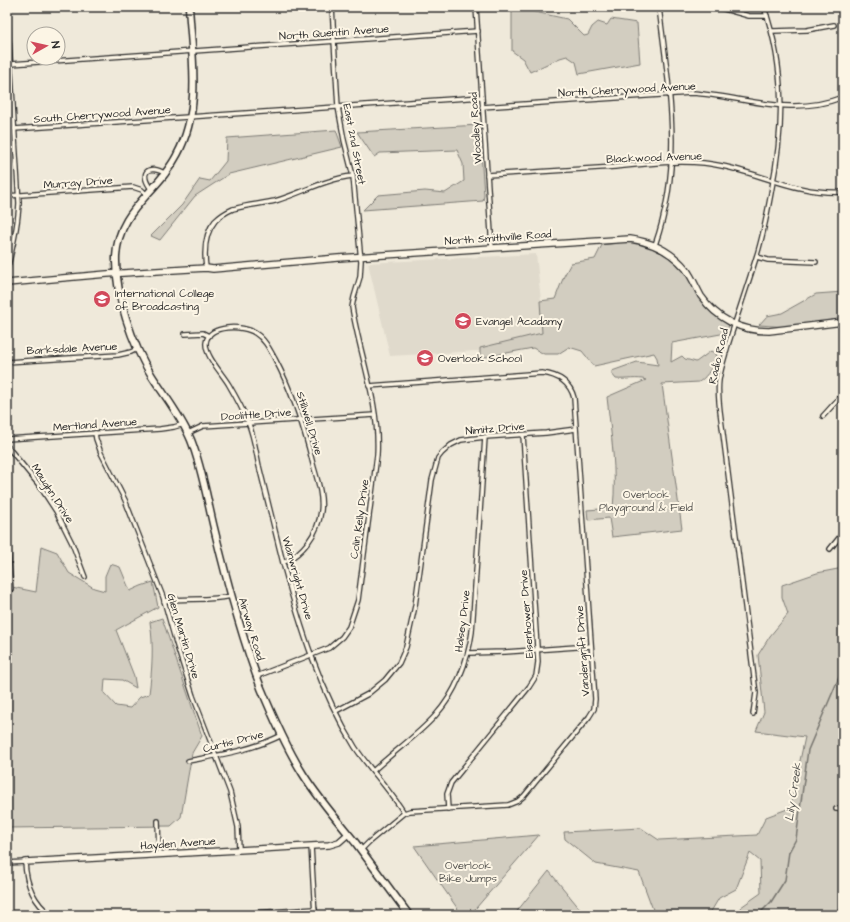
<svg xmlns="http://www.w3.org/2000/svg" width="850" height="922" font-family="'Architects Daughter',sans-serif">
<rect width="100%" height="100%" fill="#efe9da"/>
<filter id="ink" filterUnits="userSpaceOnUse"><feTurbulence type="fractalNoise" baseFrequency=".025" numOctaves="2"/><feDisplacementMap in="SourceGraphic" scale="8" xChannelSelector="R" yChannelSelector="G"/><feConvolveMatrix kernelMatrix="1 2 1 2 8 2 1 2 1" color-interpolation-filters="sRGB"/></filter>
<g filter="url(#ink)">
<path fill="#e0dacc" d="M536,254L546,347L390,356L368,263Z"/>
<g fill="#d2cdc0" stroke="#7e7c76">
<path d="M512,7L567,19L584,36L588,35L592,27L598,22L607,25L611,19L637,23L640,63L579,74L576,62L567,56L560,58L530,72L523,59L512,51Z"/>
<path d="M479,125L484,195L483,201L363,210L378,195L425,191L445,193L464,181L463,164L457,150L380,153L374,157L357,132Z"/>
<path d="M336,130L342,147L229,174L195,196L160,240L151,236L182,205L200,179L210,181L226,161L227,138Z"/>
<path d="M639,240L663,250L687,271L701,295L730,322L726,333L672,343L671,362L682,356L685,359L696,362L711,351L717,355C714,365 708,376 699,382L662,384L682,529L612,537L609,518L588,520L587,510L613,508C617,471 611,434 607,397L646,380C639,377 624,380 616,379L612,374V371L637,362L658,365L657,358L654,353L594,366L582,351L569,347L558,354H544L533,348L480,358V348L542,333L540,301L555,299L564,276L571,263L595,259L602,245Z"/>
<path d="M843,292V322L800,328L759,325L767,316L782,313L816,294Z"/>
<path d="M41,546L57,552L69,573L94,588L105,591V576L110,564L120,567L130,591L141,586L153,582L158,607L116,630L134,676L136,688L122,680L105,679L104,693L116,706L130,708L140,697L149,694C152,670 154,646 150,622L162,618L202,736L192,753L181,817L171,826L7,828V586L36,592Z"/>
<path d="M843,568V915H734L741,907L761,893L760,861L750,853L736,889L719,898L709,915H655L639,872L596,864L565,839L564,832L641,828L659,840L757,835L766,817L790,808L805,737L756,731L764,712L758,655L770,636L788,614L782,597V585L817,573Z"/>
<path d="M539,835L470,915H462L414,846Z"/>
<path d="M549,871L585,915H514Z"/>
</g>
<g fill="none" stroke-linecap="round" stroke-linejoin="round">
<path stroke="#75736d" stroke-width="1.5" d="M758,915L771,902L785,880L789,852L796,839L808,750L843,668"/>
<g stroke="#2b2b2b" stroke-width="6">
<g id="street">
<path d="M476,7L492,248"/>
<path d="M717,7L749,16H767"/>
<path d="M772,31L807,30L834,25"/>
<path d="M11,64L478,31"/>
<path d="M482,107L691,93C745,96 789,118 843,97"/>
<path d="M14,129L482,97"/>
<path d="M487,175C530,172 573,170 615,167C644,164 675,160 704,163C752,168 793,195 843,192"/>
<path d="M152,190C138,173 148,163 166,174"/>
<path d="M7,196L133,187L142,190L147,195"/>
<path d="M655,245C684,163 669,90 659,7"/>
<path d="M757,257L768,260L816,262"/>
<path d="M206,268C204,252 204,234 215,221C220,216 226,212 233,209C246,205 261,204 275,201C302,193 325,179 353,176"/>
<path d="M7,270C13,247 18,226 19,203L7,7"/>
<path d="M185,334L203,333L209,336"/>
<path d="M7,362L118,355L131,352L137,349"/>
<path d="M823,416L843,394"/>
<path d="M95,433L96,439L101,453L125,500L163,597L176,643L193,696L230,792L238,827L239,849"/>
<path d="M188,433L203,426L375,415"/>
<path d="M7,439L160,429L174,427L184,424"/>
<path d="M7,446L39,485L56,511L72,543L85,577"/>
<path d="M7,536L11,589"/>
<path d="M830,549L843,533"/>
<path d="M283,563C303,553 318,534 321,511C323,495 317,479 313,464C304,427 293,393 275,359C270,350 265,339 255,333C244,325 208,324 206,343C205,356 222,373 229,385C236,397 243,410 248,422C254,436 256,452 259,466C267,498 275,531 283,563C300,626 320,691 355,747C370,770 390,790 404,813"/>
<path d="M164,601C186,598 209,601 232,596"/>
<path d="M468,653L505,652L591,646"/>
<path d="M257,676L329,648L342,637L349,627L358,600L377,455C380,405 360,356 352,307L354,297L360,277L361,261L353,176L344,140L338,107L332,7"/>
<path d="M336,711L368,694L385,680L399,663L406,647L415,606L432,480L438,458L442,453L451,445L461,440L485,437L546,433L576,429"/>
<path d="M753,714L756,693L722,426C720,411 717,395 719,380C721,368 725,356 728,345C737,316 747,287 756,258C763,237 767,215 771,193C784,128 786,70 764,7"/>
<path d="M188,761C220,755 253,750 282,735"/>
<path d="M373,771C393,752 417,736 435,716C456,693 468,661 472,632L485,437"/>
<path d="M448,809L447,794L451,783L529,687L536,676L538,662L523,435"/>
<path d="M836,809H843"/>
<path d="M158,821L159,854"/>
<path d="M311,846L315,915"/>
<path d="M361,850L369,842L404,813L410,811L508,805L518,801L524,796L589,717L594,709L595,699L574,398C570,382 558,375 542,373L369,386"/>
<path d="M7,863L25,862C26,884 33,902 51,915"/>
<path d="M224,915L315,909"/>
</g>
</g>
<g stroke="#2b2b2b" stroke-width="8">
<g id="secondary">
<path d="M7,283L107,274L206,268L213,269L338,258L630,239C652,242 671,251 686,269C692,277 696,287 701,296C717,319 741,331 769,331L843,322"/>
<path d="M25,862L329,845L339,842L348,834"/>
</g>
</g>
<g stroke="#2b2b2b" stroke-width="9">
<path id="primary" d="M189,7C192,57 202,109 177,155C157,194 118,209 116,257C115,294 132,345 152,376C166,398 181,416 191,440C202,468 207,499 214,528C227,582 241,636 261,688C273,717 286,747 303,774C318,798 337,820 355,842C373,866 391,891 409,915"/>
</g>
<use href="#street" stroke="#fcf5e5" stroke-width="3.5"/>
<use href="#secondary" stroke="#fcf5e5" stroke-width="5.5"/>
<use href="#primary" stroke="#fcf5e5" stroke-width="6"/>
</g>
</g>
<defs>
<g id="school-disc" transform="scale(0.9)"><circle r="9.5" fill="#d1495b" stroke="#fcf5e5"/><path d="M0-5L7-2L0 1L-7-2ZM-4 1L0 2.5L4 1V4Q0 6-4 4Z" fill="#fff"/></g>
</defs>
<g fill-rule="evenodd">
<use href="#school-disc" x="102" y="299"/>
<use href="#school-disc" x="463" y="321"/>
<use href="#school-disc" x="425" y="358"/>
</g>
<g text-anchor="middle" stroke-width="4" stroke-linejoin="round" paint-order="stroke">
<g font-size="11" fill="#2b2b2b" stroke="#fcf5e5">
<text transform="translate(334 32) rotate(-4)" y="4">North Quentin Avenue</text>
<text transform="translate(627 89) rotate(-3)" y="4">North Cherrywood Avenue</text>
<text transform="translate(102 114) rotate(-4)" y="4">South Cherrywood Avenue</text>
<text transform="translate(475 128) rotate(-94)" y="4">Woodley Road</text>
<text transform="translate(355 144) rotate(79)" y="4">East 2nd Street</text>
<text transform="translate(654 157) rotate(-2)" y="4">Blackwood Avenue</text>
<text transform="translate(78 182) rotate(-4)" y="4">Murray Drive</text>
<text transform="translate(498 237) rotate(-4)" y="4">North Smithville Road</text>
<text transform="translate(72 348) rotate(-3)" y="4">Barksdale Avenue</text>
<text transform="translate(718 356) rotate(-77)" y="4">Radio Road</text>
<text transform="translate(256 414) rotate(-4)" y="4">Doolittle Drive</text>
<text transform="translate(310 423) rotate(73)" y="4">Stillwell Drive</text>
<text transform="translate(95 424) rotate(-4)" y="4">Mertland Avenue</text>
<text transform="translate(495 428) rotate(-5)" y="4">Nimitz Drive</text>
<text transform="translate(53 493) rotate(57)" y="4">Maughn Drive</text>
<text transform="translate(359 519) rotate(-82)" y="4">Colin Kelly Drive</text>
<text transform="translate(298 578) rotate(74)" y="4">Wainwright Drive</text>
<text transform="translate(526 614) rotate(-94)" y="4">Eisenhower Drive</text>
<text transform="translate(462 621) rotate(-83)" y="4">Halsey Drive</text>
<text transform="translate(252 629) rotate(73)" y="4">Airway Road</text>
<text transform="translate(184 636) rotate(73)" y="4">Glen Martin Drive</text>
<text transform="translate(582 651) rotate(-94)" y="4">Vandergrift Drive</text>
<text transform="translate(233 741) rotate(-14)" y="4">Curtis Drive</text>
<text transform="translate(178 843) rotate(-4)" y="4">Hayden Avenue</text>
</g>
<g font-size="11" fill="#2b2b2b" stroke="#fcf5e5" text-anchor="start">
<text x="115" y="297">International College<tspan x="115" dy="13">of Broadcasting</tspan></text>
<text x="476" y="325">Evangel Acadamy</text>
<text x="438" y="362">Overlook School</text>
</g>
<g font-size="11" fill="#555450" stroke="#fcf5e5">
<text x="646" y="498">Overlook<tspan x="646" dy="13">Playground &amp; Field</tspan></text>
<text x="468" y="869">Overlook<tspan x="468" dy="13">Bike Jumps</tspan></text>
</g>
<g font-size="12" font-style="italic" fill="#565552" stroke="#fcf5e5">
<text transform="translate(793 792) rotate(-82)" y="4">Lily Creek</text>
</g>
</g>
<rect width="850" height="922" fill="none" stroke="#fcf5e5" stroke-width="24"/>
<rect x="12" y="12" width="826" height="898" fill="none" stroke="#2b2b2b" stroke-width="1.5" filter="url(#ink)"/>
<g transform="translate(46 46) rotate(82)"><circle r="19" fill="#fcf5e5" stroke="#a8a49b"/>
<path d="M0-3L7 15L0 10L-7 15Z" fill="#d1495b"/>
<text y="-6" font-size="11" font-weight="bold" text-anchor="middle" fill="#2b2b2b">N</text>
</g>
</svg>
